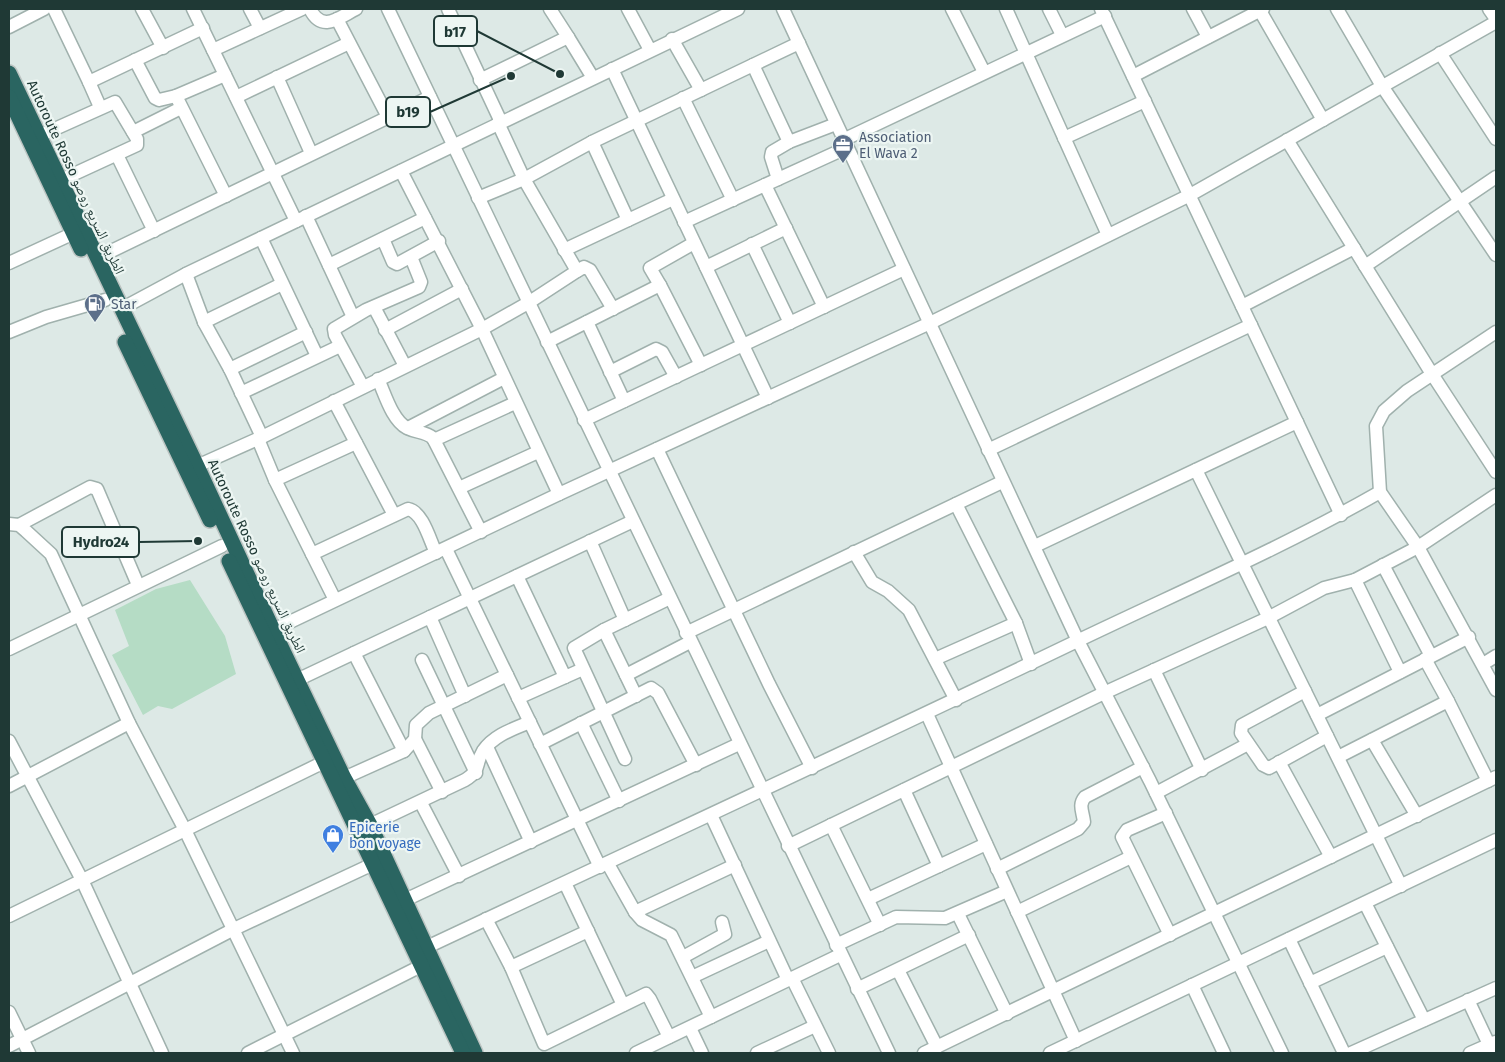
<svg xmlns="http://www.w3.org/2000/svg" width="1505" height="1062" viewBox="0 0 1505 1062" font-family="'Fira Sans','Noto Naskh Arabic',sans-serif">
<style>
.green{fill:#b5dcc5}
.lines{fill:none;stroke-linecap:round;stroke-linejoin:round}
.minor-casing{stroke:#a0b1ad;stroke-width:15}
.highway-casing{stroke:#bcc4c2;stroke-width:18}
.minor{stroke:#fff;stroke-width:12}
.highway{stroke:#2a6561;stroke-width:15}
.labels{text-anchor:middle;stroke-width:4.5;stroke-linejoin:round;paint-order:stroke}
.service-label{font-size:14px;fill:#4e5e75;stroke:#edf6f3;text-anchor:start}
.street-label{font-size:14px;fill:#1f3935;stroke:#edf6f3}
.shop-label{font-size:14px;fill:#366cbe;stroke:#edf6f3;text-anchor:start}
.leader{fill:none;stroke:#1f3935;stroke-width:2}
.callout-dot{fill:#1f3935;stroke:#edf6f3;stroke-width:2}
.callout{fill:#edf6f3;stroke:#1f3935;stroke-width:2}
.callout-label{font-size:15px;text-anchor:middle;font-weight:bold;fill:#1f3935}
</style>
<rect width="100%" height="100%" fill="#dde9e6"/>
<polygon class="green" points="190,580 225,636 236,674 172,709 158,706 143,715 112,655 129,646 115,610 156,589"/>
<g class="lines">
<g class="minor-casing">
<g id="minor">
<polyline points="54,9 89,82 203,28"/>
<polyline points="142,9 163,48"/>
<polyline points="193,9 296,221"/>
<polyline points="250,9 260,28"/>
<path d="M310,9C322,33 338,18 356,9"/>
<polyline points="388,9 889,1053"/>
<polyline points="448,9 501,122"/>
<polyline points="628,9 650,50"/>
<polyline points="783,9 1078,641 1150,781 1282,1053"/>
<polyline points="952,9 984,72"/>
<polyline points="1006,9 1108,235"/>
<polyline points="1049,9 1062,35"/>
<polyline points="1101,9 1341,515"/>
<polyline points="1193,9 1208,37"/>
<polyline points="1259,9 1323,120"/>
<polyline points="1337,9 1382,86 1496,255"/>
<polyline points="1489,9 1496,19"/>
<polyline points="337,19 388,117"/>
<polyline points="9,27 44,9"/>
<polyline points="568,37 593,78"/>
<polyline points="672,39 701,90"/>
<polyline points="213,50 302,9"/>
<polyline points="1440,53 1496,139"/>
<polyline points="135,60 155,98 159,100 176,96"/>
<polyline points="753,65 789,142"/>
<polyline points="612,69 768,398"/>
<polyline points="225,75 176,96 226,196"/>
<polyline points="1133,76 1263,9"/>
<polyline points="277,77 311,153"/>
<polyline points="480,80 568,37 550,9"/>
<polyline points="89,82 100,107"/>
<polyline points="236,97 349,43"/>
<polyline points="683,98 733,200"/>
<polyline points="133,132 181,108"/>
<polyline points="39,136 115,102 137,139 137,145 61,180"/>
<polyline points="1064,138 1145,101"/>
<polyline points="843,140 1105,16"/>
<polyline points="1287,140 1432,374 1496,472"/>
<polyline points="592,142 628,220"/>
<polyline points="117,155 154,231"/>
<polyline points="401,171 482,329 559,494"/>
<polyline points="778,179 771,157 772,152 789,142 836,124"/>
<polyline points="765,185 824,307"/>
<polyline points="478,198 524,179 592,142 799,43"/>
<polyline points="306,216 353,317"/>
<polyline points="684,222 846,148"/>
<polyline points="261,238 317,356"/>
<polyline points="383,239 393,262 397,264 439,241"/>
<polyline points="752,244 790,323"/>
<polyline points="564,250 673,199"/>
<polyline points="97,258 430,97"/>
<polyline points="9,263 74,233"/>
<polyline points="329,265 425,218"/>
<polyline points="1365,266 1496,177"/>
<polyline points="706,267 786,228"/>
<polyline points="577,271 584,267 590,270 613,309"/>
<polyline points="186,274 204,322 230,369 262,437"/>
<polyline points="660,285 650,268 694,243"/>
<polyline points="1242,306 1354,248"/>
<polyline points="374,307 405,366"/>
<polyline points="121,309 186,274 738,9"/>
<polyline points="204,322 282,284"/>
<polyline points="587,322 624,401"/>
<polyline points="385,330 462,289"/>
<polyline points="9,332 46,317 105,300"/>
<polyline points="1496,332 1407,391 1384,411 1376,426 1380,492 1418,547 1496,690"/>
<polyline points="547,342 660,285 701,365"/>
<polyline points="230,369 306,332"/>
<polyline points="610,372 656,349 662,352 676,377"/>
<path d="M378,379C385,394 392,420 407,428C417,433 425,431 433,438L481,532"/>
<polyline points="363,387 335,335 334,329 366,310 419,287 421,282 411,257"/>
<polyline points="241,393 340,346"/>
<polyline points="334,401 394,515"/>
<polyline points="584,420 904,269"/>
<polyline points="408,428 504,378"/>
<polyline points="258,439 275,480 335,600"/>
<polyline points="434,440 515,403"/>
<polyline points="657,449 769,684 812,768"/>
<polyline points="988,450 1251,325"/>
<polyline points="197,466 262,437 482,329 528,303 577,271 524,179 498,123"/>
<polyline points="1196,470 1401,886"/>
<polyline points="275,480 356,443"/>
<polyline points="459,488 538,452"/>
<polyline points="956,504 1016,623 1031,664"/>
<polyline points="9,524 19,525 26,531 51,554 129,723 185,830 293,1053"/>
<polyline points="19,525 90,487 97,489 138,585"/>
<polyline points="590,541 625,620"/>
<polyline points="1035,546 1297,422"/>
<polyline points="446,549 600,867"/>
<polyline points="854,552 872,582 888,591 909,610 956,700"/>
<path d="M312,554L408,509C423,512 430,541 436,553"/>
<polyline points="1383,565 1431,656"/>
<polyline points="517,576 565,677"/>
<polyline points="1355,580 1400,672"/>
<polyline points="430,617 465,696"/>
<polyline points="273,630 559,494 930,323 1190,195 1496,22"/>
<polyline points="604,630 636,696"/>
<polyline points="686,633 1002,482"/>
<polyline points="9,649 222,546"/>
<polyline points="354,653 404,751"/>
<polyline points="935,659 1016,623"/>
<polyline points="1425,659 1448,701"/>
<polyline points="422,660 476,773"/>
<polyline points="1483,664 1496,656"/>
<polyline points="1154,670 1202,770"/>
<polyline points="626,675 690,642"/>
<polyline points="297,680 633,521"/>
<polyline points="1305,691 1242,725 1241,733 1263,765 1269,768 1327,736"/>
<polyline points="518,698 583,669"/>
<polyline points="927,714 1076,1041"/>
<polyline points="1317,715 1469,637"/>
<polyline points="581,723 619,801"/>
<polyline points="415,739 442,792"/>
<polyline points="1372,740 1417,816"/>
<polyline points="9,741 82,880 162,1053"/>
<polyline points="540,744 651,688 658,693 696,765"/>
<polyline points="487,747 531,842"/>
<polyline points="1338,757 1448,701 1488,781"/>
<polyline points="625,759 574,648 604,630 670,598"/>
<polyline points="1279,762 1331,857"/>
<polyline points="344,778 404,751 415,739 416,725 429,713 507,675"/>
<polyline points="9,786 129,723"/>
<polyline points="904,790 939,866"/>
<polyline points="1156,793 1248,744"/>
<polyline points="421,803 459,876"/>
<polyline points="1166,813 1127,830 1122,837 1170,935"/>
<polyline points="711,815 788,980"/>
<path d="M370,825L465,780C482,769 474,766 483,751C494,735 513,729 530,722"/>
<polyline points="831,825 880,925"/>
<polyline points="788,846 1104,693 1268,618 1324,588 1355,580 1418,547 1496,495"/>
<polyline points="608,864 635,912 642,920 671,935 711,1017"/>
<path d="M997,869L1078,829L1084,822C1083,812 1078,805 1085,797L1143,767"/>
<polyline points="565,883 623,1005"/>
<polyline points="868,899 986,844"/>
<polyline points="405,900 739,744"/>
<polyline points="1365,903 1424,1020"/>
<polyline points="635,912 735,865"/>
<polyline points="1017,912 1131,857"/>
<polyline points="958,914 1007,1014"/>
<polyline points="9,916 324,762"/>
<polyline points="486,919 511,967 544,1044 646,994 650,999 669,1037"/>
<polyline points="1289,939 1344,1053"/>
<polyline points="836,945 896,917 945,918 1007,891"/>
<path d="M425,948C642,846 859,746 1075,642C1177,593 1282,548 1380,492"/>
<polyline points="683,957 725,934 722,922"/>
<polyline points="511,967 588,931"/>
<polyline points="898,970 937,1047"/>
<polyline points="692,977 769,941"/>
<polyline points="792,978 829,1053"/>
<polyline points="1310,983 1387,947"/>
<polyline points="1192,985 1224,1053"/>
<polyline points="857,989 969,935"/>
<polyline points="1468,1000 1493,1053"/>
<polyline points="9,1012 29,1053"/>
<polyline points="690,1028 702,1053"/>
<polyline points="9,1046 234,929 373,864"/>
<polyline points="248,1053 421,966"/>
<polyline points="636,1053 840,955"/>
<polyline points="757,1053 815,1026"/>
<polyline points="924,1053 1496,777"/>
<polyline points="1050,1053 1496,840"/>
<polyline points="1351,1053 1496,988"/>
<polyline points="1470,1053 1495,1042"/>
</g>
</g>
<g class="highway-casing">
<g id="highway">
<polyline points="9,73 197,466 273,630 344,778 370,825 475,1053"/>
<polyline points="9,97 81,249"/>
<polyline points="125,342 210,520"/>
<polyline points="229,561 463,1053"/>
</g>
</g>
<use href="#minor" class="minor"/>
<use href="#highway" class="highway"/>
</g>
<defs>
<g id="office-pin" transform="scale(1.125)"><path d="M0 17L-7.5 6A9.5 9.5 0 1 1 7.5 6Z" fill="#5c6f8a" stroke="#edf6f3"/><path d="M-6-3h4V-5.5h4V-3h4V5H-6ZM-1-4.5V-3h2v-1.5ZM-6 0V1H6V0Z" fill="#fff"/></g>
<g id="fuel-pin" transform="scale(1.125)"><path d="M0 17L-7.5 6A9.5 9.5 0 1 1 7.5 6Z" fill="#5c6f8a" stroke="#edf6f3"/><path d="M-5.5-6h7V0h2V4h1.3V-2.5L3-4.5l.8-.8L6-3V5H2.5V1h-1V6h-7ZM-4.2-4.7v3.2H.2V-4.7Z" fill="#fff"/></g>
<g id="shop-pin" transform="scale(1.125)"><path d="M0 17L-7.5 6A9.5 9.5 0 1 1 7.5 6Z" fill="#3f7fe0" stroke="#edf6f3"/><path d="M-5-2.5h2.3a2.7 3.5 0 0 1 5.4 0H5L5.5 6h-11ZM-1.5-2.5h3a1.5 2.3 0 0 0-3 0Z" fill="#fff"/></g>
</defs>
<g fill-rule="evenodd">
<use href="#office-pin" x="843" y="145"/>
<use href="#fuel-pin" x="95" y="304"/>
<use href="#shop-pin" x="333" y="835"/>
</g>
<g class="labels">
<g class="service-label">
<text x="859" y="142">Association<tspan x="859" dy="16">El Wava 2</tspan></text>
<text x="111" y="309">Star</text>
</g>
<g class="street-label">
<text transform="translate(76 177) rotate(65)" y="5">Autoroute Rosso الطريق السريع روصو</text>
<text transform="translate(257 556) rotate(65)" y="5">Autoroute Rosso الطريق السريع روصو</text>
</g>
<g class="shop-label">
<text x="349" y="832">Epicerie<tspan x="349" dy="16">bon voyage</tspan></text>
</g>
</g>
<path class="leader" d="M560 74L477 31M511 76L430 112M198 541L139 542"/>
<g class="callout-dot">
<circle cx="560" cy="74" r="5"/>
<circle cx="511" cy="76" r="5"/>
<circle cx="198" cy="541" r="5"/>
</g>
<g class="callout">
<rect x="434" y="16" width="43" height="30" rx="5"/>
<rect x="386" y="97" width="44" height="30" rx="5"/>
<rect x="62" y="527" width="77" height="30" rx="5"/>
</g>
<g class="callout-label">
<text x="455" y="37">b17</text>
<text x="408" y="117">b19</text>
<text x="101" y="547">Hydro24</text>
</g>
<rect width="1505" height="1062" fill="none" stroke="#1f3935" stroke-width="20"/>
</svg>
